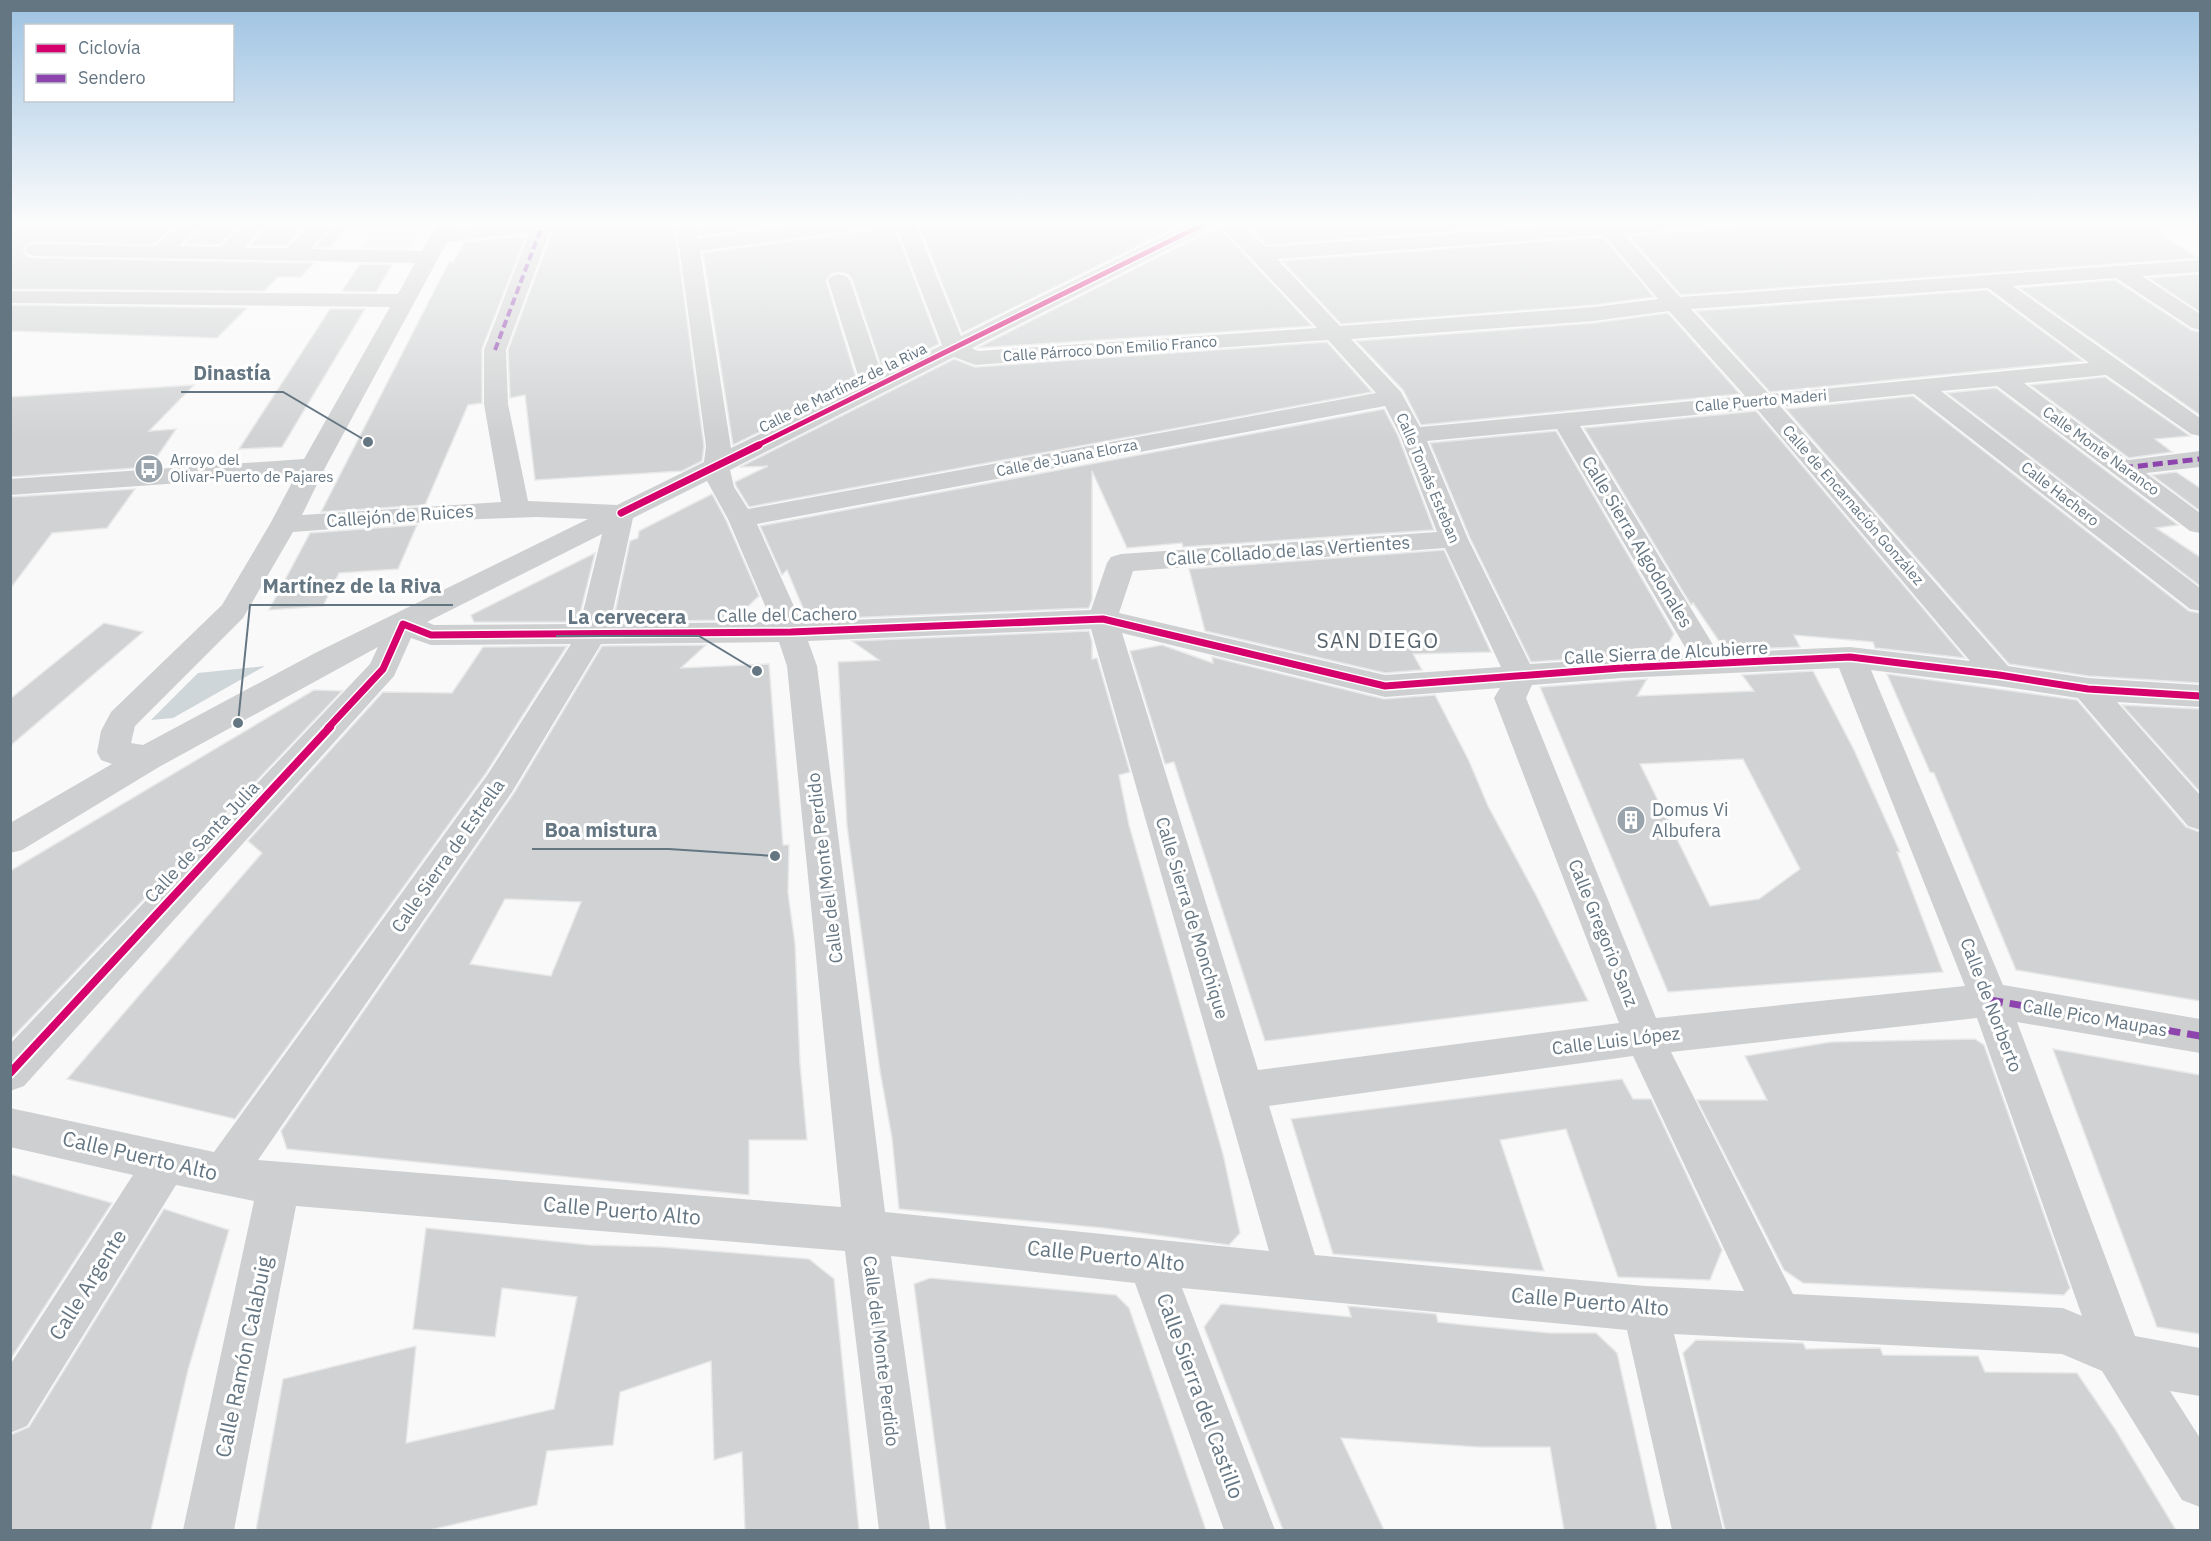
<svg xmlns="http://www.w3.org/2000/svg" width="2211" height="1541" viewBox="0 0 2211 1541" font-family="'IBM Plex Sans',sans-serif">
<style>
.green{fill:#e8ebe6}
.water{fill:#ced6d9}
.building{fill:#d0d2d3;stroke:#e8e8e8;stroke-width:1.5;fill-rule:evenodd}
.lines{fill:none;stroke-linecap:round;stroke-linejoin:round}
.minor{fill:#cecfd0;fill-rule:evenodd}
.quiet-far2{stroke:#8e44ad;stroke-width:4;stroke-dasharray:8 4;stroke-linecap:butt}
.quiet-far1{stroke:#8e44ad;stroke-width:5;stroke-dasharray:10 5;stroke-linecap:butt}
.quiet{stroke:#8e44ad;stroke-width:7;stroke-dasharray:13 7;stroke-linecap:butt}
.cycleway-far2-casing{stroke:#fff;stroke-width:8}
.cycleway-far1-casing{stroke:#fff;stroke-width:10}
.cycleway-casing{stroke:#fff;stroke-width:12}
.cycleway-far2{stroke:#d6006c;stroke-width:5}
.cycleway-far1{stroke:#d6006c;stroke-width:7}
.cycleway{stroke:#d6006c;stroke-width:8}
.labels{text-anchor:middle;stroke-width:6;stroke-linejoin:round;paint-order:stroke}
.far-street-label{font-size:15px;fill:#657683;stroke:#fff}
.far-poi-label{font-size:15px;fill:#657683;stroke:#fff;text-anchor:start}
.street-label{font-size:18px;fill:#657683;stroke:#fff}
.poi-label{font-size:18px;fill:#657683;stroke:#fff;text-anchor:start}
.quarter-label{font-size:21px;letter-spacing:1.5px;fill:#57646e;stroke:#fff}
.near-street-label{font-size:21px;fill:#657683;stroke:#fff}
.leader{fill:none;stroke:#657683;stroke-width:2}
.callout-dot{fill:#657683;stroke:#fff;stroke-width:2}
.callout-label{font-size:20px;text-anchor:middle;font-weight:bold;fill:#657683;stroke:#fff;stroke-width:6;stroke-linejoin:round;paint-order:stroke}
</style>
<rect width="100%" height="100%" fill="#f9f9f9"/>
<polygon class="green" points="381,223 425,223 410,251 356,251"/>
<polygon class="water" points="265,666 173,718 151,720 198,673"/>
<g class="building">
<polygon points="10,223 178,223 154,244 35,242 27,244 23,251 27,256 35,258 314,263 301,277 278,277 264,291 10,289"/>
<polygon points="207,223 242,223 219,245 185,244"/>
<polygon points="270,223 308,223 286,246 249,246"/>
<polygon points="336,223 354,223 330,247 315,247"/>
<polygon points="553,223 674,223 704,446 702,461 682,471 535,480 525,395 510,398 508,350 554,227"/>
<polygon points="698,223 796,223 700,236"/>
<polygon points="877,223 893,223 939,344 883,372 852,279 848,274 840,272 831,274 826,281 858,384 733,445 703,253 865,231 873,229"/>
<polygon points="918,223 1184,223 962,333"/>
<polygon points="1244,223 1565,223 1267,245"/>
<polygon points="1794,223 2161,223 2162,235 2198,258 1681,295 1629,236"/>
<polygon points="1217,225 1312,326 977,348 1214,229"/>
<polygon points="526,236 482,349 482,403 468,405 425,505 321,512 449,262 453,262 465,242"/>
<polygon points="1603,237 1654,297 1594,305 1341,324 1282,261"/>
<polygon points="360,264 392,265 376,292 342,291"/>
<polygon points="2200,274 2200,312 2149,278"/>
<polygon points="2115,280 2191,330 2200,332 2200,415 2019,288"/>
<polygon points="1987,290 2083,361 1770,392 1696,311"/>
<polygon points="10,305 247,308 217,338 10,331"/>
<polygon points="330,309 365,309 282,447 239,449"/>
<polygon points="1668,313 1740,394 1421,425 1403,390 1356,341 1594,323"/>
<polygon points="1327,342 1372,392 749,507 736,486 735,482 768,466 740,467 954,359 975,367"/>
<polygon points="2105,377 2190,436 2155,439 2172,452 2129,458 2030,385"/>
<polygon points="194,385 149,431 176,429 150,467 10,477 10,397"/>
<polygon points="1996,388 2178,525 2156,528 2200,557 2200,586 1947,393"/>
<polygon points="1913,396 2189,611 2200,613 2200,683 2088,676 2009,664 1786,409"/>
<polygon points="1384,409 1398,436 1434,530 1183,547 1182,543 1127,548 1092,471 1092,599 1089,608 819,619 803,608 787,570 782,575 760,526"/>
<polygon points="1756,411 1965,658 1875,648 1873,642 1794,635 1800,647 1725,650 1693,603 1691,605 1584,428"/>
<polygon points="1556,431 1674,634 1663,653 1531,662 1470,538 1430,443"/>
<polygon points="2176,472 2200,488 2200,511 2152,475"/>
<polygon points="135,489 107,528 52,533 10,589 10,497"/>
<polygon points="712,494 726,520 759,596 733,620 613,622 630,541 638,538 639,531"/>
<polygon points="417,525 398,569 339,573 323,606 269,610 310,533"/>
<polygon points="1444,550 1491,652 1413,654 1422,670 1385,673 1205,631 1189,569"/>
<polygon points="595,553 578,622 474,622 471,615"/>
<polygon points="104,623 143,632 10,746 10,699"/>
<polygon points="1089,631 1092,642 1092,659 1097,658 1130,772 1119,775 1129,825 1223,1154 1240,1233 1229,1245 1104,1228 899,1209 892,1138 880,1071 847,826 838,662 879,660 852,641"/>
<path d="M706,645L681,668L769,664L783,845H789L788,893L795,944L800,1064L807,1140H749V1195L287,1149L281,1131L514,793L602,646ZM505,899L581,902L551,976L470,964Z"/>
<polygon points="1162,645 1213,663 1212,657 1384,699 1435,695 1469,761 1488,806 1537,897 1588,1001 1265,1041 1174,762 1165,764 1130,651"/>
<polygon points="567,646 486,773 235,1119 67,1079 262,853 248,841 383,692 452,693 483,647"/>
<path d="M1813,671L1854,750L1900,852H1897L1943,972L1668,992L1540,687L1647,679L1637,696L1754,691L1742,675ZM1743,759L1800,869L1759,899L1710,906L1640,764Z"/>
<polygon points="1887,674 2077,700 2186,827 2200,832 2200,1001 2016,970 1934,773 1930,772"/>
<polygon points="314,690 342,691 10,1040 10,871"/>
<polygon points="2122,705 2200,709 2200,792"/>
<polygon points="1975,1039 1984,1045 2070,1288 2064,1295 1803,1283 1784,1270 1697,1100 1767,1100 1745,1056 1831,1042"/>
<polygon points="2053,1049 2200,1075 2200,1334 2157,1327"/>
<polygon points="1622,1079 1633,1099 1651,1099 1722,1250 1710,1280 1618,1277 1566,1129 1500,1140 1544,1271 1333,1254 1291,1119"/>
<polygon points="10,1174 112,1203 10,1360"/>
<polygon points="164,1209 229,1230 188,1370 151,1530 10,1530 10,1435 29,1427"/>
<polygon points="426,1228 589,1245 661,1247 809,1259 834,1279 859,1530 745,1530 742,1452 714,1460 711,1361 620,1392 613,1445 547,1451 537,1505 430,1530 256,1530 283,1379 416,1346 406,1443 554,1409 577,1297 502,1288 495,1337 413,1329"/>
<polygon points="930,1278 1116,1295 1129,1308 1206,1530 946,1530 914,1284"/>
<polygon points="1221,1304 1351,1317 1348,1306 1436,1314 1438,1322 1465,1325 1550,1333 1596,1333 1617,1353 1657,1530 1564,1530 1550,1447 1479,1447 1341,1438 1384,1530 1283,1530 1204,1327"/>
<polygon points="1696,1340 1803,1343 1806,1349 1880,1348 1883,1355 1978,1356 1985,1372 2077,1373 2115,1429 2176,1530 1725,1530 1683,1353"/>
</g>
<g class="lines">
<path class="minor" d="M182,223H205L179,246L220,247L246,223H268L244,248H287L312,223H334L310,249L422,251L438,223H458L454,229L510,223H550L552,226L506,350L508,404L528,501L617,505L704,462L706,446L676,223H696L698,239L816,223H875L872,227L865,229L700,251L731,448L861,385L828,280L832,276L839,274L846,276L850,280L882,375L942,345L895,223H915L961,336L1190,223H1216L1213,227L972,348L978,351L1317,328L1218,223H1240L1266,247L1603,223H1703L1700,227L1693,229L1624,234L1680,297L2200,260V272L2142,276L2200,314V330L2192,328L2116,278L2013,286L2200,418V436L2191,434L2106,375L2024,383L2128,460L2200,451V467L2146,473L2200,513V533L2190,531L1997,386L1941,391L2200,588V611L2190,609L1914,394L1781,407L2008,666L2088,678L2200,685V707L2117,702L2200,795V830L2188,826L2078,698L1999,686L1871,670L2003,985L2200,1019V1053L2017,1022L2135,1336L2200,1348V1396L2170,1391L2200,1438V1507L2182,1500L2102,1371L2062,1354L1674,1334L1723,1530H1672L1627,1330L1182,1288L1275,1530H1224L1135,1283L891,1256L930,1530H879L845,1251L296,1206L234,1530H183L254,1201L176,1185L27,1426L10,1433V1365L133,1175L10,1147V1108L214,1152L488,774L571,644L431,645L411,638L394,676L24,1086L10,1091V1044L370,664L378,647L159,767L22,850L10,853V823L112,764L101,760L97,752L101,731L111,712L222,605L270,524L296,475L10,495V479L304,459L390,307L10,303V291L398,294L415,263L35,256L28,254L25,250L28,246L35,244L155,246ZM529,233L484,350V404L501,502L302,515L326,466L447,242ZM1604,235L1658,299L1594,307L1340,326L1277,259ZM1988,288L2089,363L1769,394L1691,309ZM1669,311L1745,396L1420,427L1401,392L1351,339L1594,321ZM1328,340L1376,393L748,509L734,487L730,470L954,357L975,365ZM1385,406L1400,435L1437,532L1121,554L1111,557L1107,563L1091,610L801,622L757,524ZM1757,409L1970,661L1850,647L1718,653L1580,426ZM1557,429L1689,654L1530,664L1468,539L1427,441ZM707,481L728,519L772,622L610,624L633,518ZM537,517L588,519L317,652L143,745L131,743L135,726L243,618L293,532L452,520ZM602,534L580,624L434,625L427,622ZM1445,548L1501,667L1385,675L1119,613L1133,571ZM1091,629L1269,1251L885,1212L817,666L808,641ZM1122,633L1385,697L1500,688L1494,698L1619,1023L1258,1070ZM779,642L787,666L841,1207L258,1160L512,792L601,644ZM1839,668L1965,986L1656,1018L1526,698L1532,685L1621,678ZM1977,1018L2082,1316L2063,1308L1793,1294L1671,1052ZM1633,1056L1744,1291L1645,1286L1315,1255L1269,1106Z"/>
<polyline class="quiet-far2" points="495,350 542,226"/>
<polyline class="quiet-far1" points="2123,468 2200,459"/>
<polyline class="quiet" points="1990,1000 2200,1036"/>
<g class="cycleway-far2-casing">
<polyline id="cycleway-far2" points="756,446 1206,223"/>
</g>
<g class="cycleway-far1-casing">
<g id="cycleway-far1">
<polyline points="621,513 759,445"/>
<polyline points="328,728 383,669 403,624 431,635 791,632 1103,619 1385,686 1621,668 1850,657 1999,675 2088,689 2200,696"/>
</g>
</g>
<g class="cycleway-casing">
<polyline id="cycleway" points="10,1073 330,727"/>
</g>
<use href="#cycleway-far2" class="cycleway-far2"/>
<use href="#cycleway-far1" class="cycleway-far1"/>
<use href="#cycleway" class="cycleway"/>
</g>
<linearGradient id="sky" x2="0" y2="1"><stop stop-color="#9dc2e2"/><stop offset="0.51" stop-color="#fcfcfc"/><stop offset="1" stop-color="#fcfcfc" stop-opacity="0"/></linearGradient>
<rect width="2211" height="439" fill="url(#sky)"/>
<defs>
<g id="bus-disc" transform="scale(1.5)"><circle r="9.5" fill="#99a4ac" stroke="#fff"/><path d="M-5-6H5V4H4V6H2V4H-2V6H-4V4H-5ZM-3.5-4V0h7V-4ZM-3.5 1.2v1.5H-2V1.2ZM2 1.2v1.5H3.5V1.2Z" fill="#fff"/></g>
<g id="building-disc" transform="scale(1.5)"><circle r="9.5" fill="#99a4ac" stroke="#fff"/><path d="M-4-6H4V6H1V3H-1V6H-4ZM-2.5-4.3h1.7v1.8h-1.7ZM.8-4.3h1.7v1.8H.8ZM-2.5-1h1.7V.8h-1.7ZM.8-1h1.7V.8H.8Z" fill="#fff"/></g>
</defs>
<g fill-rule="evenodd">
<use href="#bus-disc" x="149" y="469"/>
<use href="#building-disc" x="1631" y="820"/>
</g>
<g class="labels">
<g class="far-street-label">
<text transform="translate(1110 349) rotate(-4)" y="5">Calle Párroco Don Emilio Franco</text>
<text transform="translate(843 388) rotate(-26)" y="5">Calle de Martínez de la Riva</text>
<text transform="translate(1761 401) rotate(-5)" y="5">Calle Puerto Maderi</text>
<text transform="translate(2101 451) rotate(36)" y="5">Calle Monte Naranco</text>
<text transform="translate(1067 458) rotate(-11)" y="5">Calle de Juana Elorza</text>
<text transform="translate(1428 478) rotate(67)" y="5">Calle Tomás Esteban</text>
<text transform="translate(2060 494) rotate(38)" y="5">Calle Hachero</text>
<text transform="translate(1853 505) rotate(49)" y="5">Calle de Encarnación González</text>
</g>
<g class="far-poi-label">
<text x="170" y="465">Arroyo del<tspan x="170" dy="17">Olivar-Puerto de Pajares</tspan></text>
</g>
<g class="street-label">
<text transform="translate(400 516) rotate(-4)" y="6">Callejón de Ruices</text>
<text transform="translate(1637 542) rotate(59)" y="6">Calle Sierra Algodonales</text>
<text transform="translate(1288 551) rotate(-4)" y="6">Calle Collado de las Vertientes</text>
<text transform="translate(787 615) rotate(-1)" y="6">Calle del Cachero</text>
<text transform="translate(1666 653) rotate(-3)" y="6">Calle Sierra de Alcubierre</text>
<text transform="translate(202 842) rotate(-47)" y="6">Calle de Santa Julia</text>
<text transform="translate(448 856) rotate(-55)" y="6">Calle Sierra de Estrella</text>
<text transform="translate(825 868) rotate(-97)" y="6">Calle del Monte Perdido</text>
<text transform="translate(1192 918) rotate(73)" y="6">Calle Sierra de Monchique</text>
<text transform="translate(1603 933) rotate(68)" y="6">Calle Gregorio Sanz</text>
<text transform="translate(1991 1005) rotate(69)" y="6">Calle de Norberto</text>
<text transform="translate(2095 1018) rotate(10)" y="6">Calle Pico Maupas</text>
<text transform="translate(1616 1041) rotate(-7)" y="6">Calle Luis López</text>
<text transform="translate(881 1351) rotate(83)" y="6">Calle del Monte Perdido</text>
</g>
<g class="poi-label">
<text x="1652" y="816">Domus Vi<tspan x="1652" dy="21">Albufera</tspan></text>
</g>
<g class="quarter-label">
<text x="1378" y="648">SAN DIEGO</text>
</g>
<g class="near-street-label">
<text transform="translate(140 1156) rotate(13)" y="7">Calle Puerto Alto</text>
<text transform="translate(622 1211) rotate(5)" y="7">Calle Puerto Alto</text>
<text transform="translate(1106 1256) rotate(6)" y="7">Calle Puerto Alto</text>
<text transform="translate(88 1285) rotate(-58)" y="7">Calle Argente</text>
<text transform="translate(1590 1302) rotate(5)" y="7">Calle Puerto Alto</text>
<text transform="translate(244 1357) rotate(-78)" y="7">Calle Ramón Calabuig</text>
<text transform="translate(1200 1396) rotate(70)" y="7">Calle Sierra del Castillo</text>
</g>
</g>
<path class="leader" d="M368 442L283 392H181M238 723L250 605H453M757 671L699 636H556M775 856L669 849H532"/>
<g class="callout-dot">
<circle cx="368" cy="442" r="6"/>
<circle cx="238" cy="723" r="6"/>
<circle cx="757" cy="671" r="6"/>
<circle cx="775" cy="856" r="6"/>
</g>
<g class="callout-label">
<text x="232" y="380">Dinastía</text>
<text x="352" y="593">Martínez de la Riva</text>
<text x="627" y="624">La cervecera</text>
<text x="601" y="837">Boa mistura</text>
</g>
<rect width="2211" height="1541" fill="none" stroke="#657683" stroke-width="24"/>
<rect x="24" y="24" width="210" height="78" fill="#ffffff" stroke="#c1c8cd" stroke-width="1.5"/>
<rect x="36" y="44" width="30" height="9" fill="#d6006c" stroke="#c1c8cd" stroke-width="1.5"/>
<text x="78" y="54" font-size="18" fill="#657683">Ciclovía</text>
<rect x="36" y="74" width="30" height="9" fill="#8e44ad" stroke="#c1c8cd" stroke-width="1.5"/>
<text x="78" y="84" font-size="18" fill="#657683">Sendero</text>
</svg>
